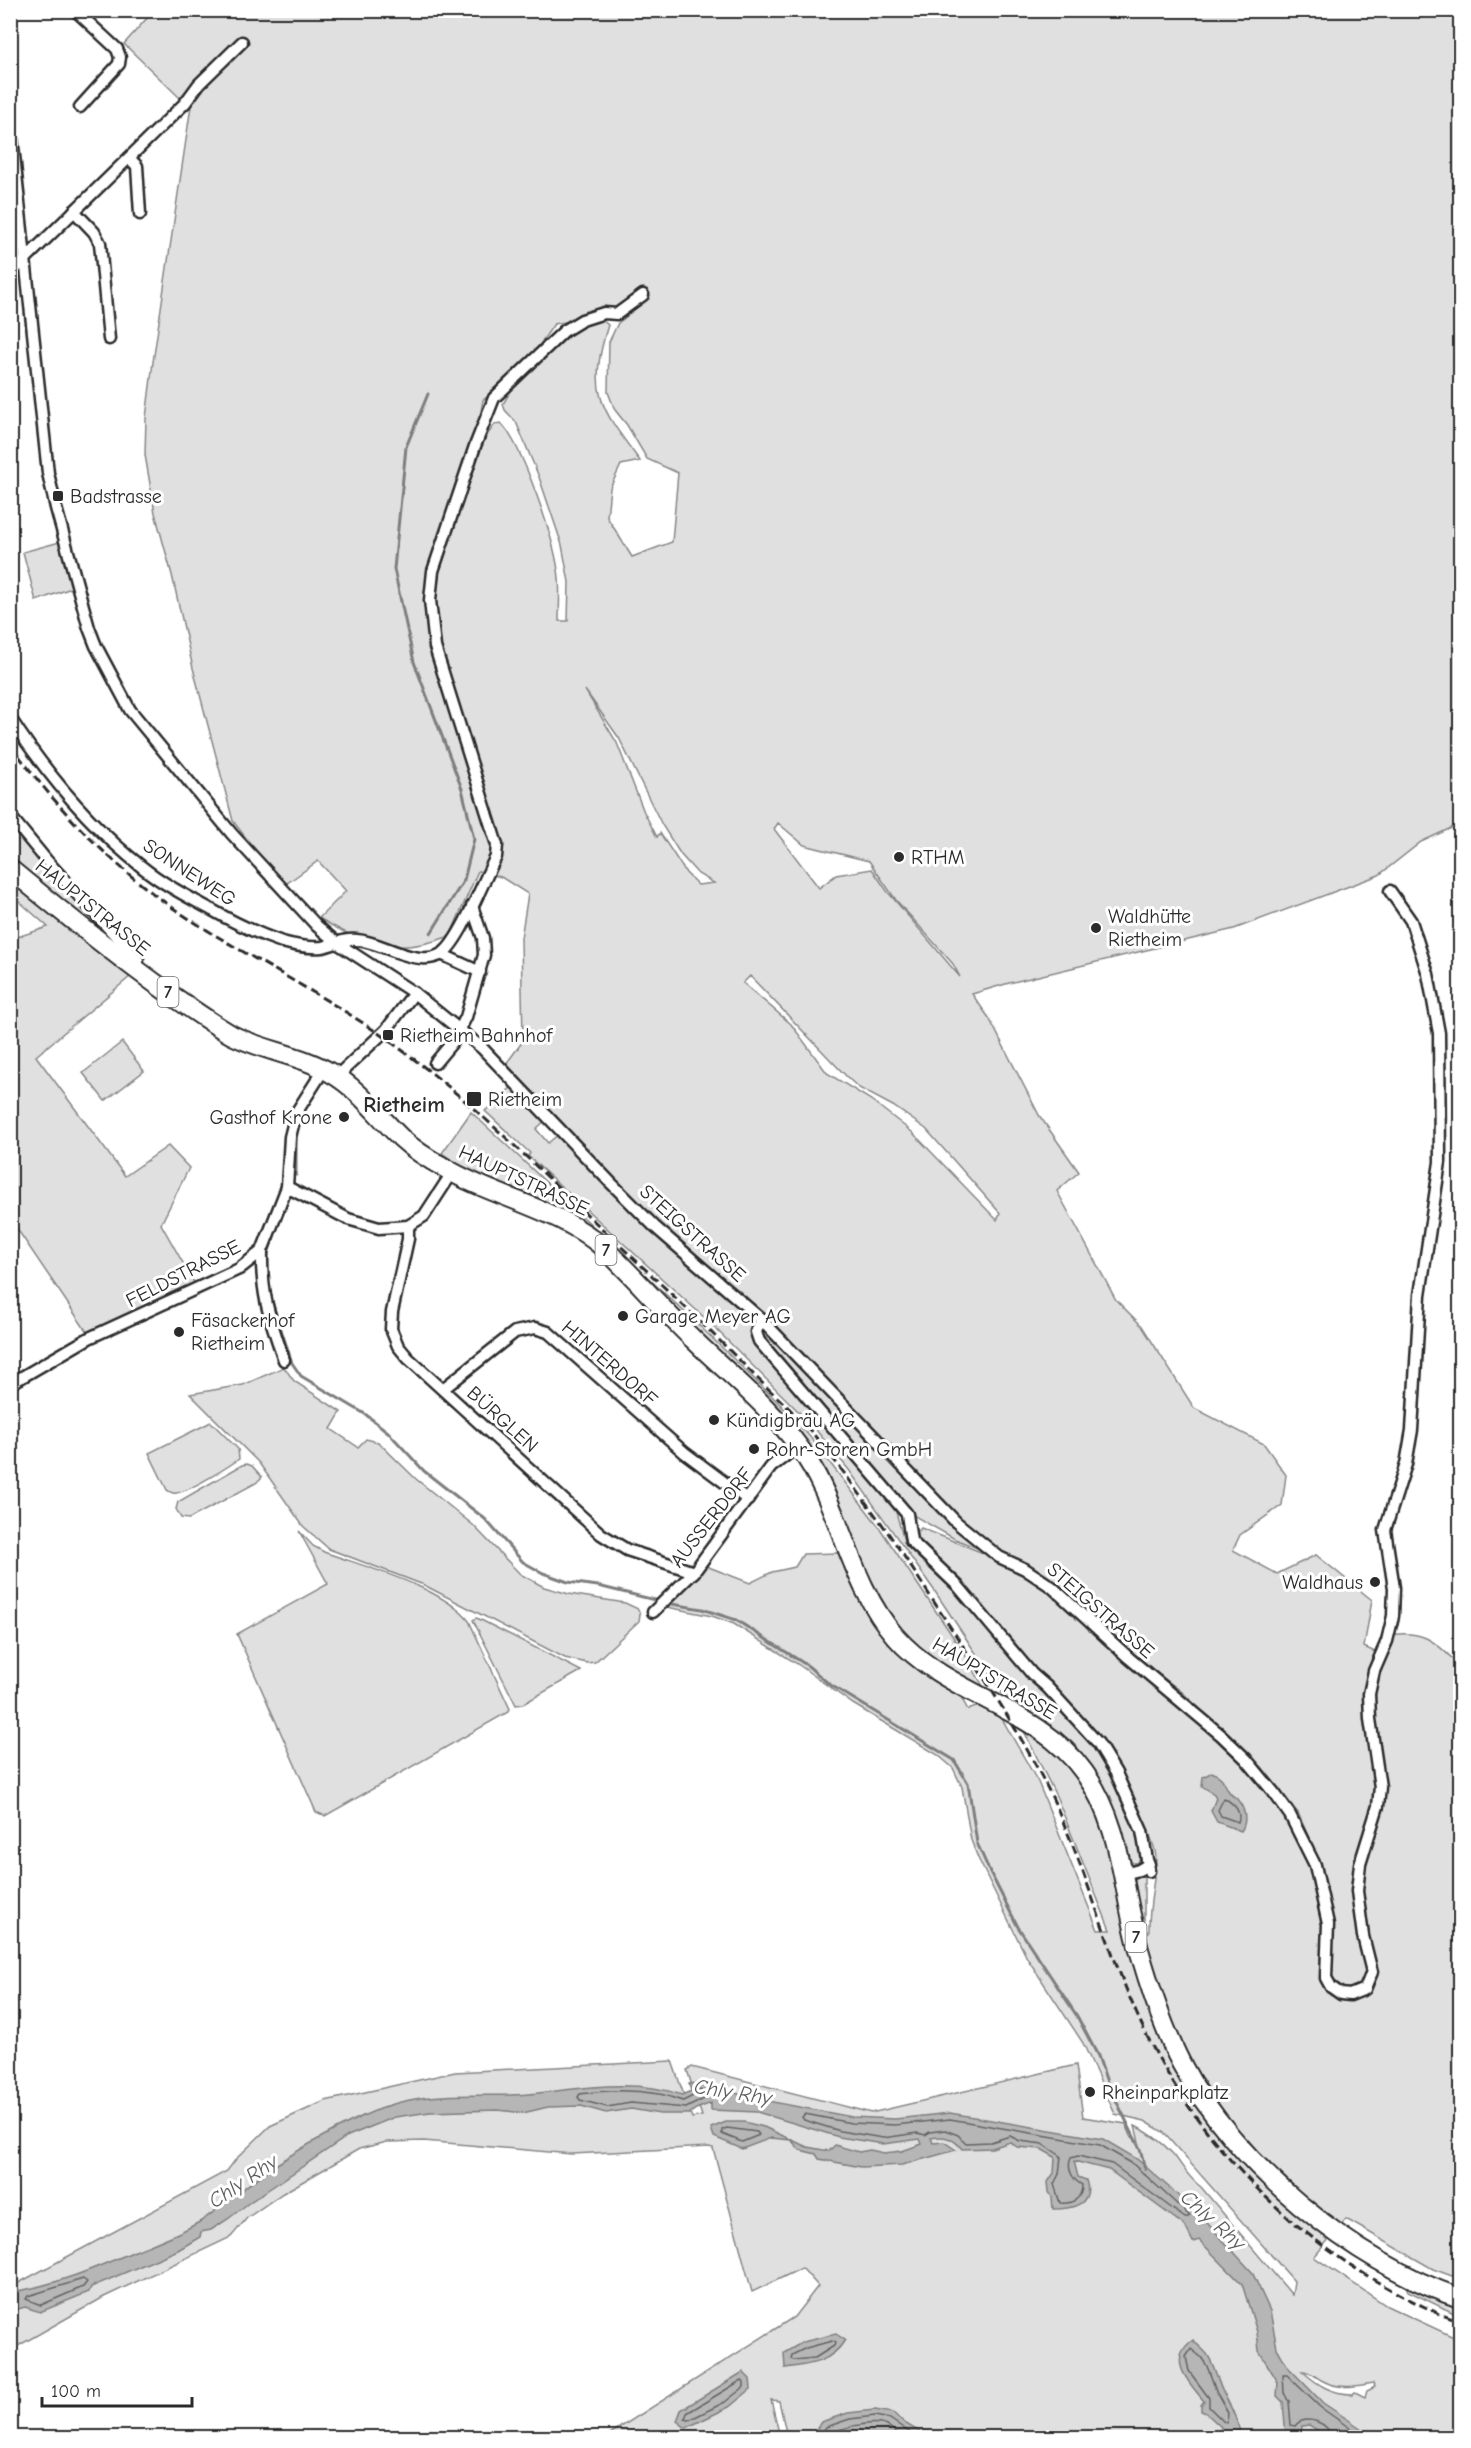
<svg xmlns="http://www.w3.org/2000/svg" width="1471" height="2448" viewBox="0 0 1471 2448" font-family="'Comic Neue',sans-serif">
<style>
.green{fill:#e0e0e0;stroke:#868686;stroke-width:1.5;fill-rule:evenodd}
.water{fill:#b6b6b6;stroke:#7e7e7e;stroke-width:1.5}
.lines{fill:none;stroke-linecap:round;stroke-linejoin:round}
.shore{stroke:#636363;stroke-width:1.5}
.stream{stroke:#7e7e7e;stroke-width:3}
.street-casing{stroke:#2b2b2b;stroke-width:15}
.primary-casing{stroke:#2b2b2b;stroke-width:22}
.street{stroke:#fff;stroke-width:10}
.primary{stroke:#fff;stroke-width:18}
.rail{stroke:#2b2b2b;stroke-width:3;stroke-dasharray:9 4.5;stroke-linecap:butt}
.poi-dot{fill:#2b2b2b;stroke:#fff;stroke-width:2}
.labels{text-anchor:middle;stroke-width:6;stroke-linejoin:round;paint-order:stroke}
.shield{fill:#fff;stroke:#6b6b6b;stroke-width:1.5}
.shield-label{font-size:18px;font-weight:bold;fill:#2b2b2b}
.poi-label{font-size:20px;fill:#2b2b2b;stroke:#fff;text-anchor:start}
.street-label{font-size:20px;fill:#2b2b2b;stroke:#fff}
.water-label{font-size:21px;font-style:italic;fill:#5c5c5c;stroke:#fff}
.quarter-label{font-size:22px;font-weight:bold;fill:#2b2b2b;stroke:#fff}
</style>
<rect width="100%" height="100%" fill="#fff"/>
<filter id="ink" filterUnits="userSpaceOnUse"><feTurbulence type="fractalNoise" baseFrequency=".0167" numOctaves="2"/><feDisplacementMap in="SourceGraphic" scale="12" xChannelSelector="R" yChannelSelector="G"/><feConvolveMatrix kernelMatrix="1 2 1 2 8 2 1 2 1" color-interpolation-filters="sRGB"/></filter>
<g filter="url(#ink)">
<g class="green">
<path d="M142,11H1460V824L1421,842L1379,875L1234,929L1009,983L972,994L989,1018L1039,1115L1079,1172L1057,1191L1116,1300L1142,1326L1194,1408L1264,1444L1286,1475L1282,1505L1240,1535L1233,1550L1277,1574L1316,1555L1372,1600L1364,1647L1377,1653L1381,1637C1419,1627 1435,1639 1460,1667V2279L1433,2269L1346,2219L1314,2257L1387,2306L1460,2340V2437H787L779,2401L771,2400L780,2437H605L794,2317L818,2286L802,2268L752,2292L713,2148L709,2147L572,2154L424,2141L387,2142L359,2149L283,2193L247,2218L231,2237L104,2297L11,2350V2287L227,2171L236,2159L270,2126L325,2101L455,2072L672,2061L692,2118L702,2116L687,2070L692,2067L871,2113L1076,2065L1083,2117L1126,2124L1131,2136L1139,2142L1135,2126C1150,2133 1162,2142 1173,2154C1183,2166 1188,2178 1201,2187L1292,2295L1294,2281L1163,2132L1145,2121L1115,2114L1083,2043L1027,1958L978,1858L971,1840L962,1787L953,1768L938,1755L853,1704L799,1665L734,1624L712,1616L667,1607L706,1566L750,1583L772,1572L795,1567L803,1554L839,1553L868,1608L959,1693L968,1710L984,1704L1001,1717L1038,1782L1098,1930H1110L1057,1798L1022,1727L1028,1729L1076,1771L1133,1887L1136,1876L1142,1874L1144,1876V1932L1149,1933C1148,1907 1155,1883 1156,1858C1156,1842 1129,1787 1120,1771L962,1584L923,1547L916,1535L921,1528L993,1557L1054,1591L1256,1774L1287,1814L1314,1868L1320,1863L1298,1813L1262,1767L1181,1691L1137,1658L1054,1581L1025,1563L1001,1552L977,1548L955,1539L911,1514L770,1344L762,1326L974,1539L775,1325L683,1243L658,1223L602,1167L506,1064L523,1041L521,938L528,894L501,877L478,871L450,936C397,956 365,946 319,918L346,891L318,861L283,886L233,821L193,668L172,575L155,513L145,455L146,418L153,362L191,106L180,98L124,44L148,17ZM616,313L627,316L618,323L609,342L608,392L615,410L627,425L647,459L678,473L672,542L632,557L607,517L610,488L621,465L640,461C600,407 587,393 608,325L601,319L578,325L571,334L543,354L514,385L503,404L505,410L516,422L539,477L562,545L569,582L568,621H559C559,604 561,587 558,570C553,537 523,446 501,423L495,424L483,441L476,440L483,400L518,376L554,324ZM585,690L619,738L662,825L681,855L698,874L714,883L698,885L686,873L660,833L657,837L644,812L617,743ZM778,823L804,845L869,861L896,900L953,964L960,977L887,891L872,869L836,875L819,888L774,829ZM750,976L849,1079L859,1088L893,1106L926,1129L1000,1213L997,1220L912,1132L871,1100L827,1073L791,1024L743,983ZM1302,2371C1311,2371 1315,2377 1323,2381C1340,2390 1355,2386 1373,2383L1375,2387L1367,2391L1365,2397L1355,2392L1353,2394C1331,2394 1318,2385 1302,2371Z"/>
<polygon points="60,542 74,587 36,601 23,552"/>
<polygon points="10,823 129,952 93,928 11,860"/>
<polygon points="11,880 131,976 36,1056 125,1176 168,1146 189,1168 161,1224 196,1286 87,1332 11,1220 11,939 48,927 11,894"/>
<polygon points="122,1042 144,1071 105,1101 83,1073"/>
<path d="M514,1085L547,1119L536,1129L548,1143L559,1134L745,1308L754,1330L890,1501L896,1512L904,1541L925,1558L953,1586L1094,1745C1110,1770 1151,1835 1138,1863H1133L1128,1859L1111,1805L1010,1705L934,1590L849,1470L811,1424L707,1320L528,1156L530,1153L485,1111Z"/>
<polygon points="471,1112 706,1332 779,1403 810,1437 877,1524 964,1653 987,1693 916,1648 876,1599 856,1551 837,1495 824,1467 806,1442 595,1233 471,1173 442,1153"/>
<polygon points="284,1367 294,1381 341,1412 331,1429 358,1447 366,1439 378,1442 416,1479 473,1525 520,1574 544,1587 569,1594 625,1603 638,1609 640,1614 639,1621 595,1662 587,1663 565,1658 424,1585 329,1549 303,1526 259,1463 190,1394 243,1385"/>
<path d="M211,1422L238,1449L239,1459C228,1467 188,1492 176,1493C172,1494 171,1492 167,1490L149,1453Z"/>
<polygon points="247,1464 252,1466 262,1477 256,1483 189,1519 181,1518 176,1509 178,1502 242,1465"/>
<path d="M299,1531L313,1546L324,1552C365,1567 443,1587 469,1621L510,1709L508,1712L325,1816L316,1812L237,1634L328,1584Z"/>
<polygon points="476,1618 479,1619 581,1671 523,1704 516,1705 473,1620"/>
<polygon points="1406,2286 1460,2308 1460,2316 1408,2291"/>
</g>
<g class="water">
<path d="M1212,1772C1225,1778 1223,1783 1230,1793C1232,1796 1235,1797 1237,1799C1245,1808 1248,1821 1241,1831L1217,1822L1211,1811L1216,1798L1214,1794L1202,1786L1203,1777Z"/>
<path d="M699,2083L757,2099L852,2117L895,2119L950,2113L1103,2139L1137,2159L1199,2214L1252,2272L1270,2311L1277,2348L1288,2367L1323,2403L1374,2437H1329L1309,2425L1302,2426L1301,2437H1286L1283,2402L1277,2396L1278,2382L1259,2351L1257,2332L1242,2284L1199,2240L1193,2242L1185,2226L1109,2170L1074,2161L1078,2177L1086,2180C1094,2205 1072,2209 1053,2209L1052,2197L1049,2192L1048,2182L1054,2173L1055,2157L1041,2149L1017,2147L1010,2142L992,2148L962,2149C953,2138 945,2135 931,2138L933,2143L944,2142L956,2150L902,2165L861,2167L819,2159L816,2154L800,2150L791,2140L771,2138L742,2149L714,2137L711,2128L726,2122H744L764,2127L807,2147L829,2151L835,2145L859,2152L870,2150L884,2153L902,2151L922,2144L920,2139L883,2144L839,2137L757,2112L711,2110V2103L696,2109L689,2114H660L631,2109L606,2113L581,2106L548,2107L523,2113L498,2110L430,2112L395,2117L348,2136L250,2202L228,2219L211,2230L201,2232L200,2237L178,2250L91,2287L89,2292L40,2312L25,2307L11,2311V2292C54,2286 95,2268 135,2251C157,2242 180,2234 201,2221C227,2203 251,2181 277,2164C311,2142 351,2119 390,2105C434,2090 484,2098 529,2094C580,2089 632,2078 682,2095L691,2091L689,2084Z"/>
<path d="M836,2334L845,2340C831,2363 809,2365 785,2368L784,2353L803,2342Z"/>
<path d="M1193,2340C1197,2345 1203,2349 1207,2354C1214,2364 1217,2378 1222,2389C1230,2406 1238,2419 1241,2437H1226L1220,2432L1221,2427L1206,2413L1201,2411V2405L1204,2401C1188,2382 1166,2359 1193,2340Z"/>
<polygon points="743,2372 750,2379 751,2389 729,2407 686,2428 677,2421 681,2410"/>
<polygon points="875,2410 893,2413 906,2424 925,2435 950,2435 954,2437 811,2437 821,2422 848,2413"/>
</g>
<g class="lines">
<g class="shore">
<path d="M1224,1798C1233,1803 1242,1811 1238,1822L1221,1816L1218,1810Z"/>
<path d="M698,2090L709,2092L710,2096L686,2108L631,2103L607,2107L580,2100L578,2097L580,2094C605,2090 634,2090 659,2094C667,2095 675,2099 683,2101L693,2096Z"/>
<path d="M805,2114L851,2123L895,2125L950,2119L1100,2145L1133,2164L1190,2216L1185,2218L1112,2164L1078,2156L1071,2158C1066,2169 1073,2180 1082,2185C1082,2199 1073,2204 1060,2203L1054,2184L1059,2174L1061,2156L1043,2144L1020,2141L1010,2136L991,2142L966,2143L958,2135L945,2130L930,2132L925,2135L918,2133L883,2138L840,2131L804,2120L802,2117Z"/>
<polygon points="727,2128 757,2132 759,2135 742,2142 722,2134 722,2130"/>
<polygon points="83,2279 87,2282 83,2287 41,2305 26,2299 28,2296"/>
<polygon points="832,2341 835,2343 834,2346 815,2358 794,2360 791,2359 792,2355 806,2348"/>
<polygon points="1191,2349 1201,2357 1207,2366 1217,2393 1228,2413 1227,2423 1224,2422 1209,2407 1209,2398 1189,2371 1186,2357"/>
<polygon points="742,2380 744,2382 744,2387 725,2402 689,2420 685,2419 687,2413"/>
<polyline points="819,2438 826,2427 850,2419 875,2416 890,2419 918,2438"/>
<path d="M827,2438C835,2427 875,2420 887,2426C892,2428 897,2434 902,2438"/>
<path d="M1332,2438C1330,2423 1305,2413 1295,2426L1291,2425L1289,2401L1284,2393L1283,2375H1287L1320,2407L1364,2438"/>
</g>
<g class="stream">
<polyline points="428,394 406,447 394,569 414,662 462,789 474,839 464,880 431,933"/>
<polyline points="296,1175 296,1132"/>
<polyline points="267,1269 268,1253 274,1236"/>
<polyline points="272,1302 292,1363 301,1376 365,1414 388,1432 424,1471 485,1519 523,1562 543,1573 568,1582 598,1586 659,1601"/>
<polyline points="672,1604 702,1609 736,1620 808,1666 829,1684 954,1760 968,1783 977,1843 989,1870 1018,1927 1077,2016 1098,2056 1107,2082 1140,2149 1145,2169"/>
</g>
<g class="street-casing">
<g id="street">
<polyline points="75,10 117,49 120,57 119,64 80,107"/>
<polyline points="10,118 48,473 56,508 89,628 96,646 130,710 232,834 317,926 337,943 414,993 482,1048 610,1182 655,1227 761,1319 956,1522 999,1557 1025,1569 1052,1587 1129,1658 1221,1735 1246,1759 1275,1794 1290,1815 1315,1865 1328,1924 1326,1978 1331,1987 1341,1994 1350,1995 1365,1989 1372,1972 1363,1936 1357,1891 1360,1864 1378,1806 1380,1787 1370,1719 1369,1694 1374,1671 1387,1641 1393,1616 1394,1588 1385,1530 1406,1464 1412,1430 1420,1295 1440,1162 1439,1033 1428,974 1411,921 1390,891"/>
<polyline points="129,158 137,166 140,214"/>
<polyline points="74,211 94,232 100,243 109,339"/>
<polyline points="10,274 185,103 199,84 242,42"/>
<path d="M10,718C46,773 90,826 142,867C163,884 188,897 212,910C233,922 258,934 282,942C293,945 310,948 322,947C334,945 344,938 357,940C383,942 414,967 440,955C459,946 484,878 496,857L497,845L435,647L430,600L433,571L475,446L494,398L564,331L582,320L604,313L617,314L643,295"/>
<polyline points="10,816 47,861 138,960 136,970"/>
<polyline points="441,954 480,972"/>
<polyline points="435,1063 455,1039 466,1017 484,955 483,938 472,906"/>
<polyline points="337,1076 386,1030 414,993"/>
<polyline points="287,1187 348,1219 379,1228 408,1226 424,1216 452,1173"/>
<polyline points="408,1226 408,1239 392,1312 391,1329 398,1346 408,1358 601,1534 627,1550 694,1572"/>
<path d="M262,1251C261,1295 270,1319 284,1360"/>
<polyline points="761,1319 756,1332 759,1341 907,1514 911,1541 958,1586 1032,1674 1047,1687 1098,1743 1116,1773 1142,1831 1149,1871"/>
<polyline points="10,1384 89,1338 239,1269 262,1251 287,1187 290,1137 296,1113 324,1069"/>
<polyline points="443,1389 515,1332 535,1328 548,1332 685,1453 748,1500"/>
<polyline points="653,1612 694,1572 771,1467 798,1446"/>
<polyline points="1124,1874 1139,1870 1149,1864"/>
</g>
</g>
<g class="primary-casing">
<path id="primary" d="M10,869C62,912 115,955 170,994C190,1008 211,1023 232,1035C264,1051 301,1055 331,1073C359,1089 378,1116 401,1138C414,1150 430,1160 445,1168C496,1199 561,1208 606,1250C637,1279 664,1312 695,1341C730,1375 770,1407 799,1447C841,1505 848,1582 895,1636C947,1696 1037,1706 1084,1772C1123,1826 1122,1891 1140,1953C1151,1991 1163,2028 1181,2063C1233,2163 1354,2263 1460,2298"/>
</g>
<use href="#street" class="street"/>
<use href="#primary" class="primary"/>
<path class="rail" d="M10,744C53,803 104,858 163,901C235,952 316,989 388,1040C463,1093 528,1159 594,1221C648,1272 702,1322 753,1374C771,1392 791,1409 808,1428C834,1458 858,1492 882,1524C903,1554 923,1585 943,1616C982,1674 1020,1732 1051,1795C1084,1864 1104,1939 1135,2010C1196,2151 1318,2267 1460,2322"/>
</g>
</g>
<g class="poi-dot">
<rect x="52" y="490" width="12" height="12" rx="3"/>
<circle cx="899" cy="857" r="6"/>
<circle cx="1096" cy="928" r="6"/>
<rect x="382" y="1029" width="12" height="12" rx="3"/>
<rect x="466" y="1091" width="16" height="16" rx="3"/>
<circle cx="344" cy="1117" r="6"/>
<circle cx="623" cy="1316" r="6"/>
<circle cx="179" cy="1332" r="6"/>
<circle cx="714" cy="1420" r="6"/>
<circle cx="754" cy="1449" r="6"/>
<circle cx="1375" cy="1582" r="6"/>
<circle cx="1090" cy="2092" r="6"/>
</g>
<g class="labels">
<g class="shield">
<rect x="157.5" y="977" width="21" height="30" rx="4.5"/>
<rect x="595.5" y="1235" width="21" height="30" rx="4.5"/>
<rect x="1125.5" y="1922" width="21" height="30" rx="4.5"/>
</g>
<g class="shield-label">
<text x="168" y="998">7</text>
<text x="606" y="1256">7</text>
<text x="1136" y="1943">7</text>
</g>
<g class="poi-label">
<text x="70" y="503">Badstrasse</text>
<text x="911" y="864">RTHM</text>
<text x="1108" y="923">Waldhütte<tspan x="1108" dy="23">Rietheim</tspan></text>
<text x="400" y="1042">Rietheim Bahnhof</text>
<text x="488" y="1106">Rietheim</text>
<text x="332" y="1124" text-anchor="end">Gasthof Krone</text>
<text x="635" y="1323">Garage Meyer AG</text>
<text x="191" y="1327">Fäsackerhof<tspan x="191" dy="23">Rietheim</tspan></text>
<text x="726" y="1427">Kündigbräu AG</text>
<text x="766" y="1456">Rohr-Storen GmbH</text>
<text x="1363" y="1589" text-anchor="end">Waldhaus</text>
<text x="1102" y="2099">Rheinparkplatz</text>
</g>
<g class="street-label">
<text transform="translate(190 872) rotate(33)" y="7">SONNEWEG</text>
<text transform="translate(93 907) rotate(39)" y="7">HAUPTSTRASSE</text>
<text transform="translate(524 1180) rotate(25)" y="7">HAUPTSTRASSE</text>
<text transform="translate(693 1233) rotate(42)" y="7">STEIGSTRASSE</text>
<text transform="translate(183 1273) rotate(-27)" y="7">FELDSTRASSE</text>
<text transform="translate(610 1363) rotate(41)" y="7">HINTERDORF</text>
<text transform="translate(503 1419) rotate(42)" y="7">BÜRGLEN</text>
<text transform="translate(711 1517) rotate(-52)" y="7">AUSSERDORF</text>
<text transform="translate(1101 1610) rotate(41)" y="7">STEIGSTRASSE</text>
<text transform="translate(995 1678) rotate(31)" y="7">HAUPTSTRASSE</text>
</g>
<g class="water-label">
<text transform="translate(733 2092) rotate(9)" y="7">Chly Rhy</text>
<text transform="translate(243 2181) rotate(-34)" y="7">Chly Rhy</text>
<text transform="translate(1213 2220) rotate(42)" y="7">Chly Rhy</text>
</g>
<g class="quarter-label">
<text x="404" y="1112">Rietheim</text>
</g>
</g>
<rect width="1471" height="2448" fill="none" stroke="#fff" stroke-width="36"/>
<rect x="18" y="18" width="1435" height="2412" fill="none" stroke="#2b2b2b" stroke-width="2" filter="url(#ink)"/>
<path d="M42 2397v9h150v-9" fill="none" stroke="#2b2b2b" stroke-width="3"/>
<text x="51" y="2397" font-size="18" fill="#2b2b2b" stroke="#ffffff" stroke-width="4.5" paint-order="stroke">100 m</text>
</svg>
